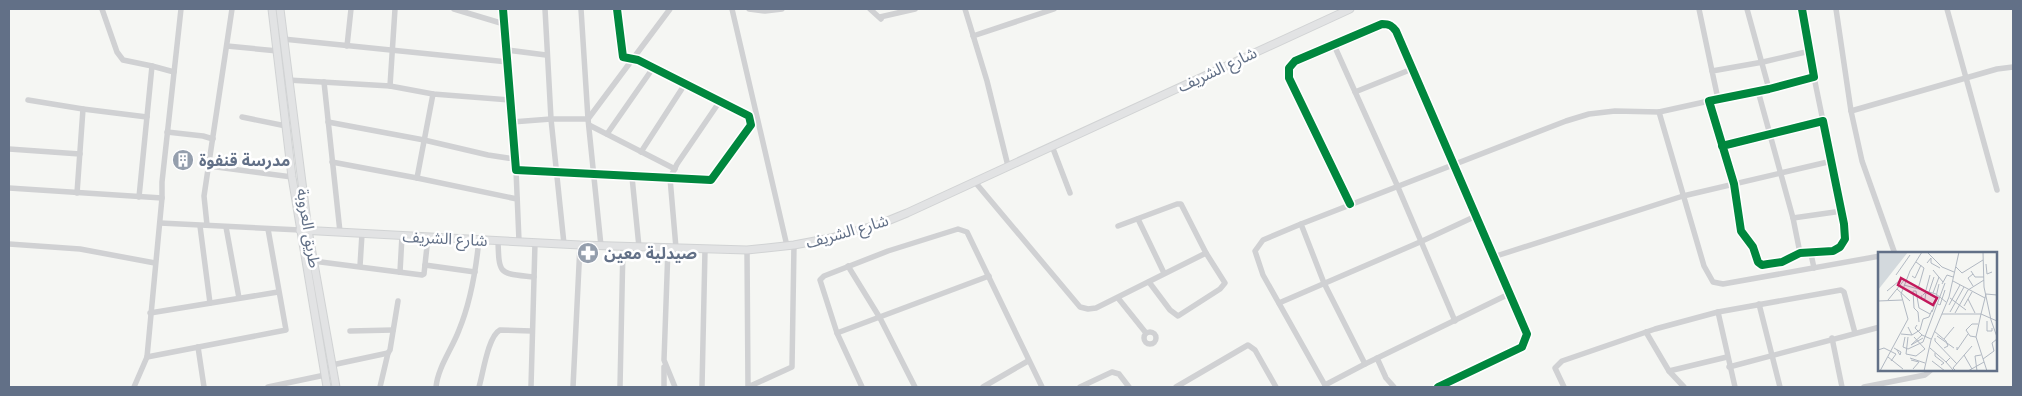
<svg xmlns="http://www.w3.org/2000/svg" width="2022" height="396" viewBox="0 0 2022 396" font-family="'Open Sans','Noto Sans Arabic',sans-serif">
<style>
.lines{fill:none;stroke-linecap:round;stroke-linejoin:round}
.major-casing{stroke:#d1d3d4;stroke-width:9}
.minor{stroke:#d0d1d3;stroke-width:5.5}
.major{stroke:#e2e3e4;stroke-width:7}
.cycleway-casing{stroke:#fff;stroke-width:11}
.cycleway{stroke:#00873e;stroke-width:8}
.labels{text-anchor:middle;stroke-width:5;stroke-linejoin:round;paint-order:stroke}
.street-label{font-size:16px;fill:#627087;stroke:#fff}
.poi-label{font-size:16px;font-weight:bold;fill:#627087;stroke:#fff;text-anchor:start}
.inset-road{fill:none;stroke:#b1b8c2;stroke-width:1}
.view{fill:#c2185b;fill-opacity:0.15;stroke:#c2185b;stroke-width:2.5}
.inset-edge{fill:none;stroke:#627087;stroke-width:2.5}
</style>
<rect width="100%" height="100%" fill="#f5f6f3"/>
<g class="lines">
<g class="major-casing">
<g id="major">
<polyline points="272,9 292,177 327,387"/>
<polyline points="280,9 308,230 336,387"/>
<polyline points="300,230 580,245 747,250 794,245 831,238 880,224 907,213 1350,9"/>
</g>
</g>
<g class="minor">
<polyline points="102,9 117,52 123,60 152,66"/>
<polyline points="454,9 504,24"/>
<polyline points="503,9 516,170 711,180 751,125 749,116 638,60 623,57 617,9"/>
<polyline points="545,9 551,119 564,244"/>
<polyline points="581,9 588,119 601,246"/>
<polyline points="732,9 787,246"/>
<polyline points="749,9 765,11 782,9"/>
<polyline points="870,9 881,19"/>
<polyline points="965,9 987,81 1008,166"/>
<polyline points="1699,9 1712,71"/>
<polyline points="1747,9 1769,89"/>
<polyline points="1836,9 1851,111 1862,161 1895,254"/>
<polyline points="1947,9 1997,190"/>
<polyline points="880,17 915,9"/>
<polyline points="973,36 1054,9"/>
<polyline points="283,39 508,62"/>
<polyline points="1334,45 1397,185 1455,321"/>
<polyline points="227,46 278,51"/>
<polyline points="347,46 351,9"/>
<polyline points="507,50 546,55"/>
<polyline points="1814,77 1823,121"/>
<polyline points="288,80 390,86 433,94 511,100"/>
<polyline points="324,82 340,232"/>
<polyline points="390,86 395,9"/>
<polyline points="1758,91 1793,218 1800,253"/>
<polyline points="1355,92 1412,69"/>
<polyline points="1718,99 1712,71 1763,62 1810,51"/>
<polyline points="28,100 83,109 147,117"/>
<polyline points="1851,111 1997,69 2013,67"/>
<polyline points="1659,112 1704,266 1713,282 1723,284 1880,256"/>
<polyline points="242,117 286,126"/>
<polyline points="588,119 670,9"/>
<polyline points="328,122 424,140 488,155 514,159"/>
<polyline points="512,122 551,119 588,119"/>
<polyline points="589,125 675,169"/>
<polyline points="167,132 203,136 213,139"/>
<polyline points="607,134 653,68"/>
<polyline points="1052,146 1070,193"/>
<polyline points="1722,146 1823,121 1844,224 1845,239 1840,247 1833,251 1800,253 1782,262 1768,264 1762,265 1758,262 1753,247 1741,231 1734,184 1709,101 1769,89 1814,77 1802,9"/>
<polyline points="9,149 80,154"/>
<polyline points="641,152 685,84"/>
<polyline points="332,162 417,178 517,199"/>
<polyline points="209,166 292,177"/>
<polyline points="516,170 519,241"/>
<polyline points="632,177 639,247"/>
<polyline points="417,178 433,94"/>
<polyline points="975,182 1080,307 1088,309 1096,308 1206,253"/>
<polyline points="9,188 162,198"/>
<polyline points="77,193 83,109"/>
<polyline points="139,197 152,66 174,72"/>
<path d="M1350,204L1289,78V68L1295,61L1382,24C1390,24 1392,26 1396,31L1527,334L1522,347L1438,387"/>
<polyline points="1793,218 1842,211"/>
<polyline points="1138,219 1164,273"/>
<polyline points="160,223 300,230"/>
<polyline points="1301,224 1263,240 1255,251 1263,275 1326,387"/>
<polyline points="207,225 204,196 232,9"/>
<polyline points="200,226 210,303"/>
<polyline points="1118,226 1177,204 1181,204 1206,253 1225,283 1220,289 1178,316 1170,310 1149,282"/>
<polyline points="226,227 239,298"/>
<path d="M498,240C499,276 499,273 534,277"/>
<polyline points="9,244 80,249 155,263"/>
<polyline points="668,248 664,360 675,387"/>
<polyline points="676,248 670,178 677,164 720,101"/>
<polyline points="747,250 748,387 792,367 794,245"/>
<polyline points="1811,254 1814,268"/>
<polyline points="1493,257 1683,196 1832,161"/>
<polyline points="313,261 422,275 424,274 428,237"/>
<polyline points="425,265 475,272"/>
<polyline points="360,266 362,234"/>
<polyline points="848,266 880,318 915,387"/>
<polyline points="400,272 402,236"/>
<polyline points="1118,298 1146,333"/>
<polyline points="1279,303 1420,242 1476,216"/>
<polyline points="1759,304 1780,387"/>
<polyline points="1718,312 1735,387"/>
<polyline points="150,313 278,292"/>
<polyline points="350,331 393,330"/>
<circle cx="1150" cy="338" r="6"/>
<polyline points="1646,332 1669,371 1684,387"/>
<polyline points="837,333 989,276"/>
<polyline points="1832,338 1842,387"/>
<polyline points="198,347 204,387"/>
<polyline points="147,357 286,330 268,229"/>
<polyline points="1377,358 1386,378 1394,387"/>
<polyline points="1365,364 1324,283 1301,224 1566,121 1589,114 1615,111 1659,112 1709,101"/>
<polyline points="332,365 388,353 390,350 398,301"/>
<polyline points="1729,367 1880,327"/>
<polyline points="1669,371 1727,357"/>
<polyline points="1325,385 1365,364 1509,294"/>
<polyline points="134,387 147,357 162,198 162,182 181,9"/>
<polyline points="268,387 325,375"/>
<polyline points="380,387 388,353"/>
<path d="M436,387C438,367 452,349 459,330C471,301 476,270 479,239"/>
<path d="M479,387C483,374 488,336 500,330L532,331"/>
<polyline points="531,387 535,243"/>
<polyline points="573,387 580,245"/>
<polyline points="620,387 623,246"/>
<polyline points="664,387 664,367"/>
<polyline points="702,387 705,250"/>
<polyline points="862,387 837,333 820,280 824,276 888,251 958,229 967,232 1042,387"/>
<polyline points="983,387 1028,361"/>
<polyline points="1080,387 1112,372 1119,374 1129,387"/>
<polyline points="1176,387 1248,345 1255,350 1276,387"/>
<polyline points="1564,387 1555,368 1562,361 1655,329 1718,312 1841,290 1844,292 1855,333"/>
<polyline points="1864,387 1925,375 1931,370"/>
</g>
<use href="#major" class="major"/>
<g class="cycleway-casing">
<g id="cycleway">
<polyline points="503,9 516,170 711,180 751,125 749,116 638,60 623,57 617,9"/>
<polyline points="1722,146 1823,121 1844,224 1845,239 1840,247 1833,251 1800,253 1782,262 1768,264 1762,265 1758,262 1753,247 1741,231 1734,184 1709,101 1769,89 1814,77 1802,9"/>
<path d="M1350,204L1289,78V68L1295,61L1382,24C1390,24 1392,26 1396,31L1527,334L1522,347L1438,387"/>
</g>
</g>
<use href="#cycleway" class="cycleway"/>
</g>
<defs>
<g id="building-disc" transform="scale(1.125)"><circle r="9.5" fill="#959fad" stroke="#fff"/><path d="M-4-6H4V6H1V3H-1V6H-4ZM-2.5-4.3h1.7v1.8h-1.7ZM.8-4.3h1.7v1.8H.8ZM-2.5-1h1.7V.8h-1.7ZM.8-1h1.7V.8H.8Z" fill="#fff"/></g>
<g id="pharmacy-disc" transform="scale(1.125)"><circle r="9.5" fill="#959fad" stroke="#fff"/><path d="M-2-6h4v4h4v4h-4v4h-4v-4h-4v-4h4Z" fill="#fff"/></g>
</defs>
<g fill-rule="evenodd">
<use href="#building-disc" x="183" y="160"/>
<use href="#pharmacy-disc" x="588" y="253"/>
</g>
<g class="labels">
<g class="street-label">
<text transform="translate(1217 69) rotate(-25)" y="6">شارع الشريف</text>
<text transform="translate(309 228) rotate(81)" y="6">طريق العروبة</text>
<text transform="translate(847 231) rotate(-16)" y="6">شارع الشريف</text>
<text transform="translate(445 238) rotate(3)" y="6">شارع الشريف</text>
</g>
<g class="poi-label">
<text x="199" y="166">مدرسة قنفوة</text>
<text x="604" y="259">صيدلية معين</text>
</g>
</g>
<g transform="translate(1878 252)">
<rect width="119" height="119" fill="#f5f6f3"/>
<path d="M0,0H30L0,38Z" fill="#d3d9dd"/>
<path class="inset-road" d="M49,0L64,15L76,20M105,0L106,35L113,68M38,10L46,16L40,37M49,11L53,6V11L62,16M108,12L109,22L114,20M78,15L84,21L105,8M55,18L65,30M93,19L97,25H106M18,23L32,3M34,24L37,26L43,13M75,29L107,46M64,32L69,23L75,25M26,33L58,42L68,50M95,34L90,26L95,22M19,37L32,49M48,38L52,23M9,39L21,29M35,39L36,56L40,60L41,70M35,39H38L41,56L52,62M51,40L56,25M55,41L61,25M44,43L43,47H47L48,40L45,43M72,46L88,58M90,47L97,61M10,48L27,27M0,49L24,48M57,49L61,32M60,52L62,53L67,38M71,53L82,33M86,54L94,40M54,60L60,44M72,60L86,35M77,61L90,38L106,28M64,62H103M103,62L98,85L109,119M103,62L108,42L119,43M103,62L119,69M113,68L119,85M109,69V79H114V76M39,73L37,76L44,83L53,87M56,79L68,89L70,94L66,96M23,82L34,83L30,75M34,83L42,78L45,67L51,65L54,58M44,83L33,93L45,86M59,84L76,96M27,85L25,95L30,97L45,90L67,31M30,85L28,102L38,104L47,97L36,85M98,85L92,84L88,78L94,72H100M57,86V89L79,112M66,87L76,75M79,95V98L90,82M16,96L23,100L22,103L19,98M52,96L68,110M0,98L6,96L18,102L13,109M57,101V104L66,111L63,113M86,103L94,117M10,105L25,117M32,106L47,111M72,106L68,110L75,118M105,107L116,99L114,91L119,87M33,108L41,110L35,117M54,109L67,119M2,119L30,67L23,42L32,19L44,0M46,119L53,88L71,45L81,0M78,119L75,116L94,94M90,119L106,110M99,119L97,104L103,103"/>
<path class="view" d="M23,26L59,46L55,53L20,33Z"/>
<rect width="119" height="119" class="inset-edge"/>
</g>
<rect width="2022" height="396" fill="none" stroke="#627087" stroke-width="20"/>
</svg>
